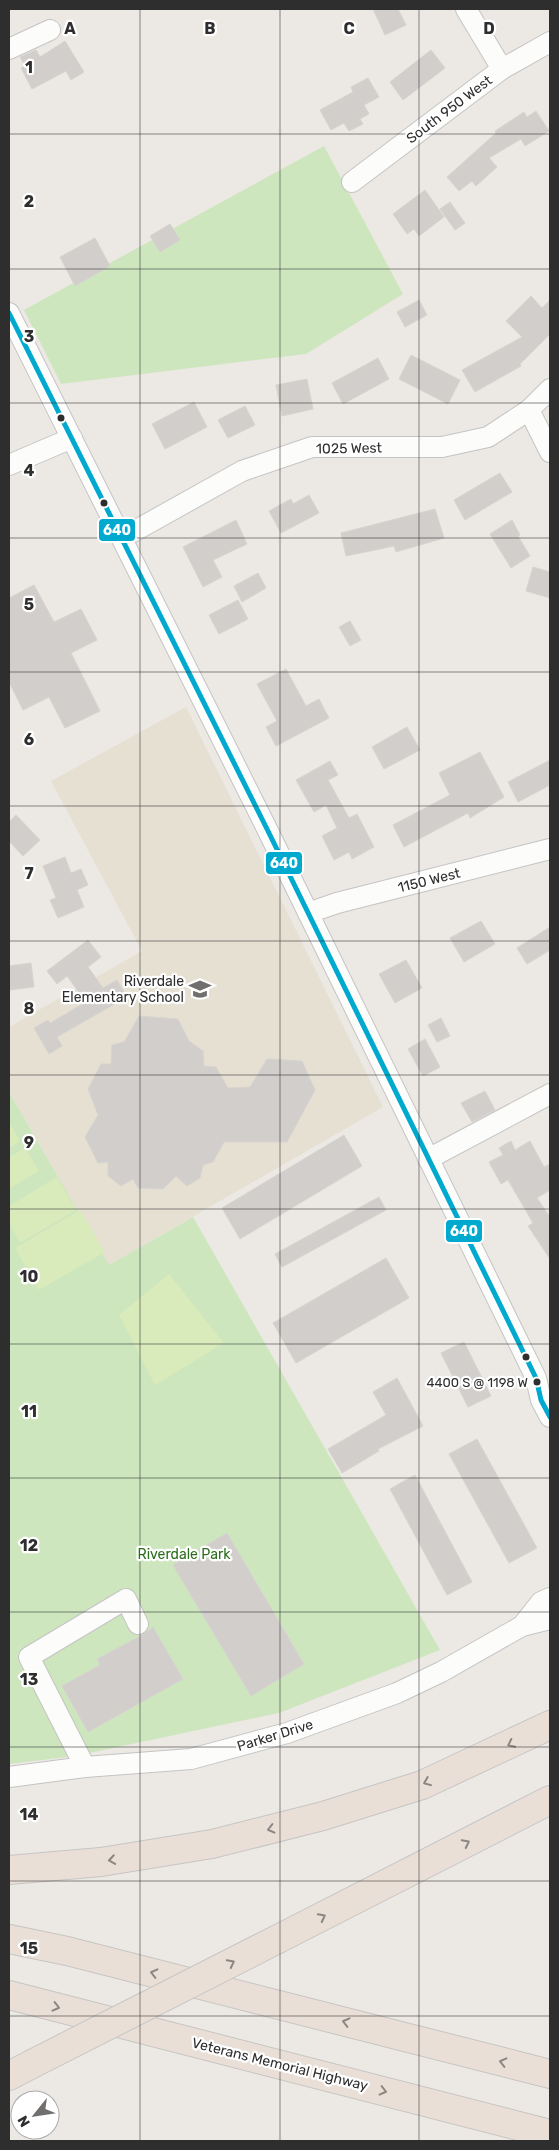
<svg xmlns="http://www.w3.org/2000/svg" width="559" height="2150" viewBox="0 0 559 2150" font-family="Rubik,sans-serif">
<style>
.education{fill:#e6e0d3}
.green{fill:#cee6be}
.pitch{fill:#d9eabb}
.building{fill:#d1cecb;stroke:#d7d4d0}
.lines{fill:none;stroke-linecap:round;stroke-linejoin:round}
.minor-casing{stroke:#c5c4c5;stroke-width:22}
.highway-casing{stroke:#c6c5c4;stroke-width:30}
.minor{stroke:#fcfcfb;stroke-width:20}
.highway{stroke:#eadfd6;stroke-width:28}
.highway-bridge-casing{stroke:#c6c5c4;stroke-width:30;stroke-linecap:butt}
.highway-bridge{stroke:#eadfd6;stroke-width:28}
.bus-1-casing{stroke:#fff;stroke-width:9}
.bus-1{stroke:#00a9ce;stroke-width:5}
.oneway{stroke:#8c8682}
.grid{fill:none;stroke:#2e2e2e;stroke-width:1;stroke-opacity:0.55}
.bus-dot{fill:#2e2e2e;stroke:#fff;stroke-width:2}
.labels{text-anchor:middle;stroke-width:4.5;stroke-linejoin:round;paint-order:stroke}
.bus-label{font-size:13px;fill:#2e2e2e;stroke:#fff;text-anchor:end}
.street-label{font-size:14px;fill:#2e2e2e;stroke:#fff}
.poi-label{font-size:14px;fill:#2e2e2e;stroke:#fff;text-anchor:end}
.park-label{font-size:14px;fill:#2c6e1b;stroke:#fff}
.grid-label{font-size:16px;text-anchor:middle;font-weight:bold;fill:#2e2e2e;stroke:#fff;stroke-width:4.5;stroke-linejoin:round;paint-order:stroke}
.line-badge{stroke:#fff;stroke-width:2}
.badge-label{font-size:14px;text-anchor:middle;font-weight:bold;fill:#fff}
</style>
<rect width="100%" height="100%" fill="#ece8e4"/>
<polygon class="education" points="186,707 383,1107 109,1265 9,1092 9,1027 142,951 51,781"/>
<g class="green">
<polygon points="324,146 403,294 306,354 61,384 24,310"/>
<polygon points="9,1092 109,1265 193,1217 440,1650 279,1713 75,1756 9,1764"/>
</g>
<g class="pitch">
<polygon points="9,1122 20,1141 9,1148"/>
<polygon points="25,1148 39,1171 9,1189 9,1157"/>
<polygon points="57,1177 76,1210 20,1243 9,1223 9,1206"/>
<polygon points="80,1210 105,1252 39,1290 15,1248"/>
<polygon points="169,1274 224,1343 155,1385 119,1315"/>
</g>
<g class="building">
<polygon points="373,9 398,9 406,25 385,35"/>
<polygon points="65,41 84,72 71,80 66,71 32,89 21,68 25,66 20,57 36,50 40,57"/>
<polygon points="431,50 445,68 403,100 390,82"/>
<polygon points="368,78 379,97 364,105 369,114 360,119 363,124 349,131 344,123 331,130 320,110 353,92 351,87"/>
<polygon points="536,111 549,131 525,146 521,139 489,158 497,167 476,186 472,181 459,191 447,177 496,133 495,131 524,112 527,117"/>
<polygon points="425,190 444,217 419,236 414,229 407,234 393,214"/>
<polygon points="450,202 465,223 455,230 440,209"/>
<polygon points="170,224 180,240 160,252 150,236"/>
<polygon points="95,238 110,266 75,286 60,257"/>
<polygon points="531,296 542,308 550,300 550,334 520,364 521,366 475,392 462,370 522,337 506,321"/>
<polygon points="419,300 427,315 405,327 397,312"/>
<polygon points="411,355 460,380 448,404 399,379"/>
<polygon points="378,358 389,379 343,404 332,383"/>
<polygon points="307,379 313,409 282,416 276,385"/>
<polygon points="194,402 207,427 165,449 152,424"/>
<polygon points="245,406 255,425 228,438 218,420"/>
<polygon points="500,473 512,492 465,520 454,500"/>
<polygon points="309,495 319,513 281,533 269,511 291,499 293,504"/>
<polygon points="435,509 444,538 396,552 394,546 346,556 341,533"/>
<polygon points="236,520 247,544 213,560 222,577 203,587 183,547"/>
<polygon points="512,520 520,535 518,536 530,556 511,568 490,534"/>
<polygon points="533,567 550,572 550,598 526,591"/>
<polygon points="258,573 266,588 242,602 234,586"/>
<polygon points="34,585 54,622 81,609 97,640 71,653 100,711 65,728 49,697 23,710 9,682 9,598"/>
<polygon points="238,600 248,619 219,634 209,615"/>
<polygon points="350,621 361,640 350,646 339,627"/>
<polygon points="286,669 306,706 319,699 329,718 276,746 266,727 277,721 257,684"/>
<polygon points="407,727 420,750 384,769 372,747"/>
<polygon points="480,752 504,797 470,818 468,813 404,847 393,825 450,795 439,773"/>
<polygon points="550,760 550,785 518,802 508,782"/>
<polygon points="330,761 338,775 328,780 349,818 357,814 374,847 352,859 349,852 334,860 322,836 337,828 326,805 314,812 296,780"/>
<polygon points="16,815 40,840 23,856 9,841 9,822"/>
<polygon points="65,857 71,873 81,869 88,885 77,890 84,907 58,918 50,900 56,898 43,866"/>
<polygon points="481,921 495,944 464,962 450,938"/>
<polygon points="550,927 550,950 527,964 517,948"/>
<polygon points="88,940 101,957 88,967 103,988 117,980 127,997 57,1037 62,1046 49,1054 34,1028 48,1020 50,1023 86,1002 67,976 57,984 47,971"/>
<polygon points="406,960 422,988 395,1003 379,974"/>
<polygon points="31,963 34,987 9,990 9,966"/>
<polygon points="139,1016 178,1019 189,1041 203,1051 204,1066 216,1067 228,1088 250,1087 267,1059 302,1061 315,1090 287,1142 224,1142 213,1162 203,1165 200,1178 187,1186 176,1176 163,1189 138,1188 133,1179 121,1186 108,1176 108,1162 98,1163 85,1137 98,1115 88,1089 101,1064 111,1064 112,1045 124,1042"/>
<polygon points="441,1018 450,1036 437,1042 428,1025"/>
<polygon points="425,1039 440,1067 423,1076 408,1049"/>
<polygon points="485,1091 495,1110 472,1122 461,1103"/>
<polygon points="344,1135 362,1166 240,1239 222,1208"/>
<polygon points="511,1141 515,1150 530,1141 544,1167 550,1164 550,1190 537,1198 550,1217 550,1259 528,1226 533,1223 508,1180 501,1184 489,1162 503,1155 499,1148"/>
<polygon points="379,1197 386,1210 282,1267 275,1254"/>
<polygon points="386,1258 409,1298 296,1363 273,1323"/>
<polygon points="464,1342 491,1396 468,1407 441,1353"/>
<polygon points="397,1378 423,1426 378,1449 379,1451 342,1473 328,1449 386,1415 373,1392"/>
<polygon points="477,1439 537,1548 509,1563 449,1454"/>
<polygon points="415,1475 472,1582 447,1595 390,1489"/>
<polygon points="227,1533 304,1664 251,1696 173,1565"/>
<polygon points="153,1627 183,1679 88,1732 62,1686 100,1665 97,1659 144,1634"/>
</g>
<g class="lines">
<g class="minor-casing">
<g id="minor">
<polyline points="466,9 502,69"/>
<polyline points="9,49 50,30"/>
<polyline points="352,182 502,69 550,42"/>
<polyline points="9,313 267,829 536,1378 541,1400 550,1417"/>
<polyline points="529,410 550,452"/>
<polyline points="9,465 72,438"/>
<polyline points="122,538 242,471 312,447 442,447 488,437 529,410 550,389"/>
<polyline points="308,913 337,903 550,849"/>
<polyline points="428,1159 550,1094"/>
<polyline points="522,1626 541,1602 550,1598"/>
<polyline points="85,1767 29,1657 126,1599 138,1624"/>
<polyline points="9,1777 85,1767 191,1759 287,1733 397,1693 441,1672 522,1626 550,1619"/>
</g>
</g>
<g class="highway-casing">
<g id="highway">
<polyline points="9,1870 101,1862 212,1844 323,1816 422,1785 550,1725"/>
<polyline points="9,1939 67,1951 550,2074"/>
<polyline points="278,1939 550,1800"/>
<polyline points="9,1995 550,2134"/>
<polyline points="9,2076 32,2064"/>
</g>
</g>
<use href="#minor" class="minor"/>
<use href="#highway" class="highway"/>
<g class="highway-bridge-casing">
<polyline id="highway-bridge" points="32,2064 278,1939"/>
</g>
<use href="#highway-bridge" class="highway-bridge"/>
<g class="bus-1-casing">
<polyline id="bus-1" points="9,313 267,829 536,1378 541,1400 550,1417"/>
</g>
<use href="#bus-1" class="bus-1"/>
</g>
<defs><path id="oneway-chevron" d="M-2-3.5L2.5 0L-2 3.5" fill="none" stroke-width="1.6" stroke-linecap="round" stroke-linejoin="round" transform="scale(1.25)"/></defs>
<g class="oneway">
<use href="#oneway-chevron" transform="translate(511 1744) rotate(154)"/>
<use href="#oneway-chevron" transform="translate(427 1782) rotate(158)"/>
<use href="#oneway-chevron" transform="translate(271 1829) rotate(166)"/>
<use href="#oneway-chevron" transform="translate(466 1843) rotate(-27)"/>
<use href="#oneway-chevron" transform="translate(112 1860) rotate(171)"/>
<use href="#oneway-chevron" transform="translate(322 1917) rotate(-27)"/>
<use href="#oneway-chevron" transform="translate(231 1963) rotate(-27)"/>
<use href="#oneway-chevron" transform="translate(154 1973) rotate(-166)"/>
<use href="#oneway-chevron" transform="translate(56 2007) rotate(14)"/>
<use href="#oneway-chevron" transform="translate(346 2022) rotate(-166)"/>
<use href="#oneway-chevron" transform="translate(503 2062) rotate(-166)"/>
<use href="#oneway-chevron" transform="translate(383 2091) rotate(14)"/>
</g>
<path class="grid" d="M140,9V2141M280,9V2141M419,9V2141M9,134H550M9,269H550M9,403H550M9,538H550M9,672H550M9,806H550M9,941H550M9,1075H550M9,1209H550M9,1344H550M9,1478H550M9,1612H550M9,1747H550M9,1881H550M9,2016H550"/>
<defs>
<g id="school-bare" transform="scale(1.725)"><path d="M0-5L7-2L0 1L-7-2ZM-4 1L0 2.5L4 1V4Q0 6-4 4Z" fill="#706f6e" stroke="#fff" stroke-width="2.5" paint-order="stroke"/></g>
</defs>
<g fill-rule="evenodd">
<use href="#school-bare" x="200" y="989"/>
</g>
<g class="bus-dot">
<circle cx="61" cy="418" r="4.5"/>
<circle cx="104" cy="503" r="4.5"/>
<circle cx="526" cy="1357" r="4.5"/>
<circle cx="537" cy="1382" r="4.5"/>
</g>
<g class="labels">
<g class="bus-label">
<text x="528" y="1387">4400 S @ 1198 W</text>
</g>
<g class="street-label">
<text transform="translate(449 109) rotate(-37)" y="5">South 950 West</text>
<text transform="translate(349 448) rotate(-1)" y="5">1025 West</text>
<text transform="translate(429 880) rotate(-14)" y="5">1150 West</text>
<text transform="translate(275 1735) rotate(-17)" y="5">Parker Drive</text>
<text transform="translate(280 2064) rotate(14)" y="5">Veterans Memorial Highway</text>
</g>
<g class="poi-label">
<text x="184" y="986">Riverdale<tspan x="184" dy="16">Elementary School</tspan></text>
</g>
<g class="park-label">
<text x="184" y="1559">Riverdale Park</text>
</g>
</g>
<g class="grid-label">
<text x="70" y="34">A</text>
<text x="210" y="34">B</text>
<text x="349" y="34">C</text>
<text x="489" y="34">D</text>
<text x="29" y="73">1</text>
<text x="29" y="207">2</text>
<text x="29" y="342">3</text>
<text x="29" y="476">4</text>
<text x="29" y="610">5</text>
<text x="29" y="745">6</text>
<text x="29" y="879">7</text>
<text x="29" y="1014">8</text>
<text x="29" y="1148">9</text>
<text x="29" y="1282">10</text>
<text x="29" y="1417">11</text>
<text x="29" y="1551">12</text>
<text x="29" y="1685">13</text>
<text x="29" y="1820">14</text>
<text x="29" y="1954">15</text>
</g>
<g class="line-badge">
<rect x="98" y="518" width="38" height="24" rx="5" fill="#00a9ce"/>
<rect x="265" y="851" width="38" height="24" rx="5" fill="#00a9ce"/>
<rect x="445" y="1219" width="38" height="24" rx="5" fill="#00a9ce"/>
</g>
<g class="badge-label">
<text x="117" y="535">640</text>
<text x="284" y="868">640</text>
<text x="464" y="1236">640</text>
</g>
<rect width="559" height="2150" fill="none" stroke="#2e2e2e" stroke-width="20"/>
<g transform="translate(35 2115) rotate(240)"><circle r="24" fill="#ffffff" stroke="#ababab"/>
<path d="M0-4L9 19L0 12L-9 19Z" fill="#706f6e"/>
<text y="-8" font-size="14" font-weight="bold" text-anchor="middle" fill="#2e2e2e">N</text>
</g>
</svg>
